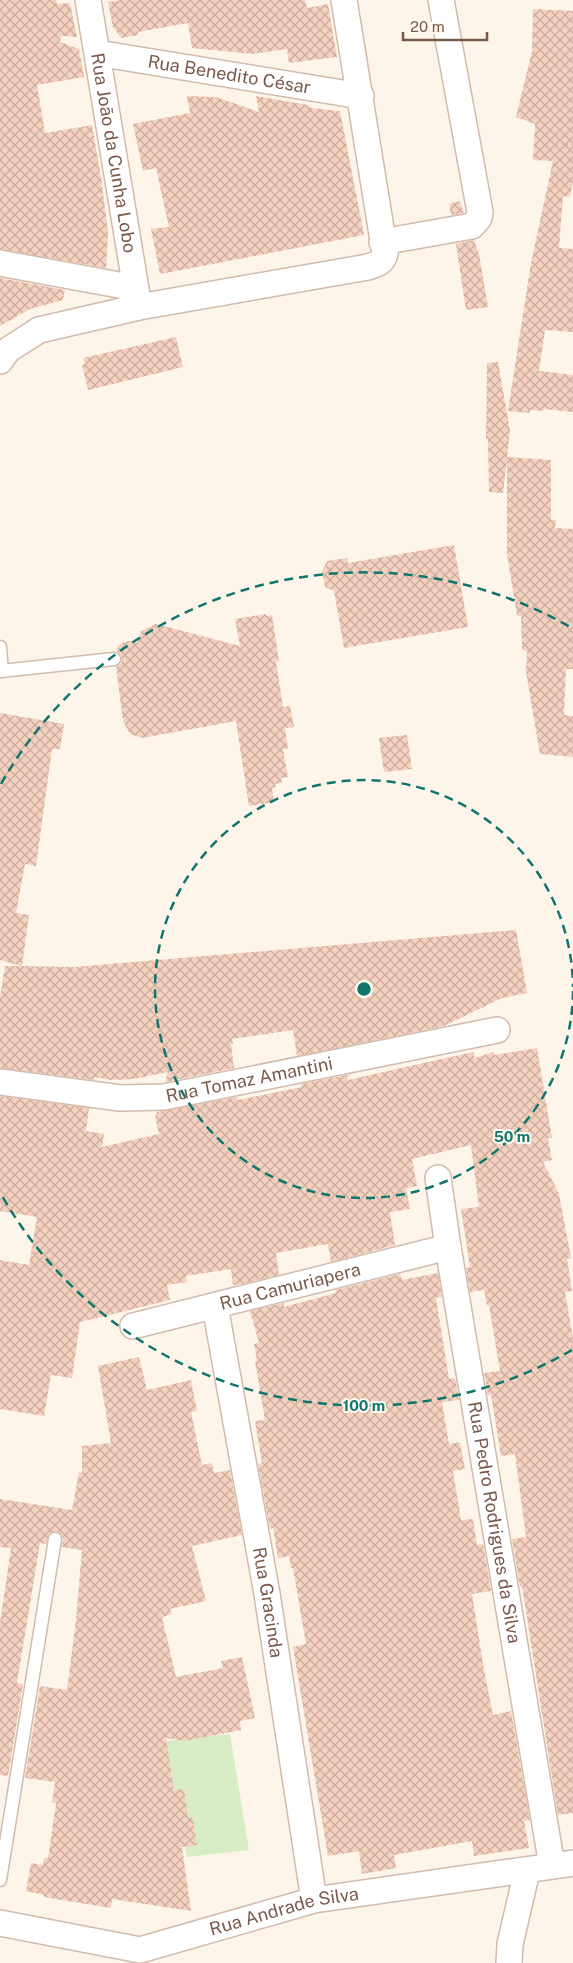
<svg xmlns="http://www.w3.org/2000/svg" width="573" height="1963" viewBox="0 0 573 1963" font-family="'Public Sans',sans-serif">
<style>
.pitch{fill:#d8edc6}
.building{fill:url(#building-cross-hatch)}
.lines{fill:none;stroke-linecap:round;stroke-linejoin:round}
.lane-casing{stroke:#d2bbad;stroke-width:15}
.street-casing{stroke:#d2bbad;stroke-width:28}
.path{stroke:#dbb4a1;stroke-width:3;stroke-dasharray:1 4;stroke-linecap:butt}
.lane{stroke:#fff;stroke-width:12}
.street{stroke:#fff;stroke-width:25}
.ring{fill:none;stroke:#0f766e;stroke-width:2.5;stroke-dasharray:9 6}
.labels{text-anchor:middle;stroke-width:4;stroke-linejoin:round;paint-order:stroke}
.street-label{font-size:18px;fill:#7b594a;stroke:#fff9f1}
.centre{fill:#0f766e;stroke:#fff9f1;stroke-width:2.5}
.ring-label{font-size:15px;text-anchor:middle;font-weight:bold;fill:#0f766e;stroke:#fff9f1;stroke-width:4;stroke-linejoin:round;paint-order:stroke}
</style>
<defs>
<pattern id="building-cross-hatch" width="8" height="8" patternUnits="userSpaceOnUse" patternTransform="scale(1.25)"><rect width="8" height="8" fill="#f5d1bf"/><path d="M0 0l8 8M0 8l8-8" fill="none" stroke="#cbad9d"/></pattern>
</defs>
<rect width="100%" height="100%" fill="#fef5ea"/>
<polygon class="pitch" points="230,1734 249,1850 187,1857 165,1741"/>
<g class="building">
<polygon points="0,0 56,0 57,4 70,3 77,37 61,36 60,42 79,49 84,77 37,85 45,133 92,125 102,183 108,233 106,268 0,249"/>
<polygon points="121,0 305,0 307,8 328,4 337,57 289,63 287,49 253,54 192,48 188,23 138,32 138,35 121,38 113,27 108,2"/>
<polygon points="533,9 573,11 573,182 570,197 563,196 559,248 573,249 573,332 545,330 539,371 573,375 573,412 544,409 544,411 530,410 530,413 508,411 531,263 553,161 533,160 535,124 516,117 532,51"/>
<polygon points="187,96 216,97 259,112 256,96 308,105 312,108 340,111 364,235 160,274 151,229 169,227 156,168 143,171 133,124 190,113"/>
<polygon points="460,201 464,213 451,215 449,204"/>
<polygon points="474,240 479,254 488,307 466,310 456,244"/>
<polygon points="0,278 65,290 63,300 30,309 0,326"/>
<polygon points="176,337 183,367 88,390 82,365 85,364 83,358"/>
<polygon points="498,362 510,430 507,457 551,460 551,520 556,520 555,528 573,529 573,669 566,669 564,715 573,716 573,757 540,754 526,672 527,651 522,650 521,616 517,616 507,554 507,460 503,493 489,492 488,439 486,439 487,363"/>
<polygon points="454,545 468,627 344,648 334,591 325,587 322,571 327,561 348,558 348,563"/>
<polygon points="266,614 266,616 272,615 279,661 276,662 283,707 290,706 294,727 285,728 288,749 283,749 288,777 281,778 282,783 275,784 276,787 272,788 274,802 249,806 236,721 142,738 130,734 123,721 116,667 121,663 122,659 117,651 118,646 124,642 130,641 137,643 141,631 156,624 240,646 235,619"/>
<polygon points="0,713 64,724 60,749 52,749 36,866 25,864 16,913 29,915 22,966 74,967 516,930 527,993 502,998 444,1026 297,1056 293,1030 232,1039 233,1044 231,1044 234,1068 165,1082 168,1072 134,1079 111,1080 94,1077 94,1080 0,1068 0,997 5,966 21,966 0,960"/>
<polygon points="407,735 412,769 384,772 379,738"/>
<polygon points="537,1048 552,1138 548,1138 552,1160 543,1162 559,1194 571,1258 567,1259 572,1291 565,1292 573,1338 573,1813 558,1815 522,1586 520,1587 512,1539 526,1537 515,1454 501,1456 491,1395 488,1396 484,1373 500,1371 489,1305 487,1306 484,1290 470,1292 466,1268 470,1267 461,1209 479,1207 471,1145 412,1159 417,1186 406,1188 410,1209 390,1212 395,1245 331,1262 328,1244 276,1253 279,1275 242,1284 233,1285 231,1269 186,1276 187,1282 167,1285 170,1300 80,1322 72,1378 51,1375 44,1416 0,1409 0,1260 29,1265 37,1217 0,1211 0,1096 89,1108 86,1131 104,1134 102,1147 159,1134 155,1117 157,1112 237,1097 238,1100 302,1087 301,1084 352,1074 347,1077 348,1080 473,1052 475,1058 493,1052 494,1055"/>
<polygon points="438,1273 442,1297 436,1298 449,1379 455,1378 459,1400 442,1402 449,1444 460,1442 465,1469 453,1471 461,1520 473,1519 477,1545 483,1544 491,1591 472,1594 484,1670 493,1715 511,1711 530,1820 524,1821 529,1848 474,1856 472,1841 394,1855 396,1868 362,1874 359,1851 328,1856 293,1647 306,1644 293,1568 291,1568 289,1556 278,1558 273,1528 270,1529 258,1464 262,1463 255,1421 265,1420 255,1361 257,1361 254,1344 259,1343 250,1311 284,1303 284,1307 336,1293 336,1290 400,1274 402,1280"/>
<polygon points="139,1357 147,1390 191,1380 197,1411 191,1412 202,1465 212,1463 214,1473 230,1470 242,1535 192,1546 206,1601 170,1609 172,1614 162,1617 176,1677 223,1668 221,1661 242,1657 255,1718 240,1721 241,1730 185,1741 166,1738 174,1790 184,1789 188,1818 193,1818 197,1845 182,1847 191,1911 112,1899 111,1908 44,1897 44,1895 26,1891 31,1863 43,1865 44,1858 48,1858 56,1803 52,1802 55,1782 25,1778 40,1686 67,1690 76,1620 82,1550 62,1547 63,1537 57,1531 49,1534 46,1544 40,1543 17,1683 23,1684 8,1776 0,1775 0,1623 11,1548 0,1547 0,1499 72,1510 79,1472 82,1473 82,1446 111,1443 98,1366"/>
</g>
<g class="lines">
<g class="lane-casing">
<g id="lane">
<polyline points="0,647 2,671"/>
<polyline points="0,671 114,659"/>
<polyline points="0,1880 55,1539"/>
</g>
</g>
<g class="street-casing">
<g id="street">
<path id="s1" d="M88,0L139,307"/>
<path id="s2" d="M97,53L361,96"/>
<polyline points="382,242 472,226 479,218 480,212 441,0"/>
<polyline points="0,263 135,288"/>
<path d="M0,361L8,350L39,330L139,307L368,267C377,264 383,263 385,253L344,0"/>
<path id="s3" d="M0,1082L120,1098L164,1097L497,1030"/>
<path id="s4" d="M438,1178L448,1247L552,1866"/>
<path id="s5" d="M215,1306L267,1594L314,1900"/>
<path id="s6" d="M133,1326L448,1247"/>
<path id="s7" d="M0,1923L140,1950L314,1900L573,1863"/>
<polyline points="509,1963 510,1944 527,1871"/>
</g>
</g>
<polyline class="path" points="557,143 573,145"/>
<use href="#lane" class="lane"/>
<use href="#street" class="street"/>
</g>
<g class="ring">
<path d="M573 991A209 209 0 1 1 573 987"/>
<path d="M572 1350A417 417 0 0 1 1 1194M1 784A417 417 0 0 1 572 628"/>
</g>
<g class="labels">
<g class="street-label">
<text dy="6" stroke="none"><textPath href="#s2" startOffset="134">Rua Benedito César</textPath></text>
<text dy="6" stroke="none"><textPath href="#s1" startOffset="155">Rua João da Cunha Lobo</textPath></text>
<text dy="6" stroke="none"><textPath href="#s3" startOffset="252">Rua Tomaz Amantini</textPath></text>
<text dy="6" stroke="none"><textPath href="#s6" startOffset="162">Rua Camuriapera</textPath></text>
<text dy="6" stroke="none"><textPath href="#s4" startOffset="349">Rua Pedro Rodrigues da Silva</textPath></text>
<text dy="6" stroke="none"><textPath href="#s5" startOffset="301">Rua Gracinda</textPath></text>
<text dy="6" stroke="none"><textPath href="#s7" startOffset="292">Rua Andrade Silva</textPath></text>
</g>
</g>
<circle cx="364" cy="989" r="8" class="centre"/>
<g class="ring-label">
<text x="512" y="1142">50 m</text>
<text x="364" y="1411">100 m</text>
</g>
<path d="M403 32v8h84v-8" fill="none" stroke="#7b594a" stroke-width="2.5"/>
<text x="410" y="32" font-size="15" fill="#7b594a" stroke="#fff9f1" stroke-width="4" paint-order="stroke">20 m</text>
</svg>
